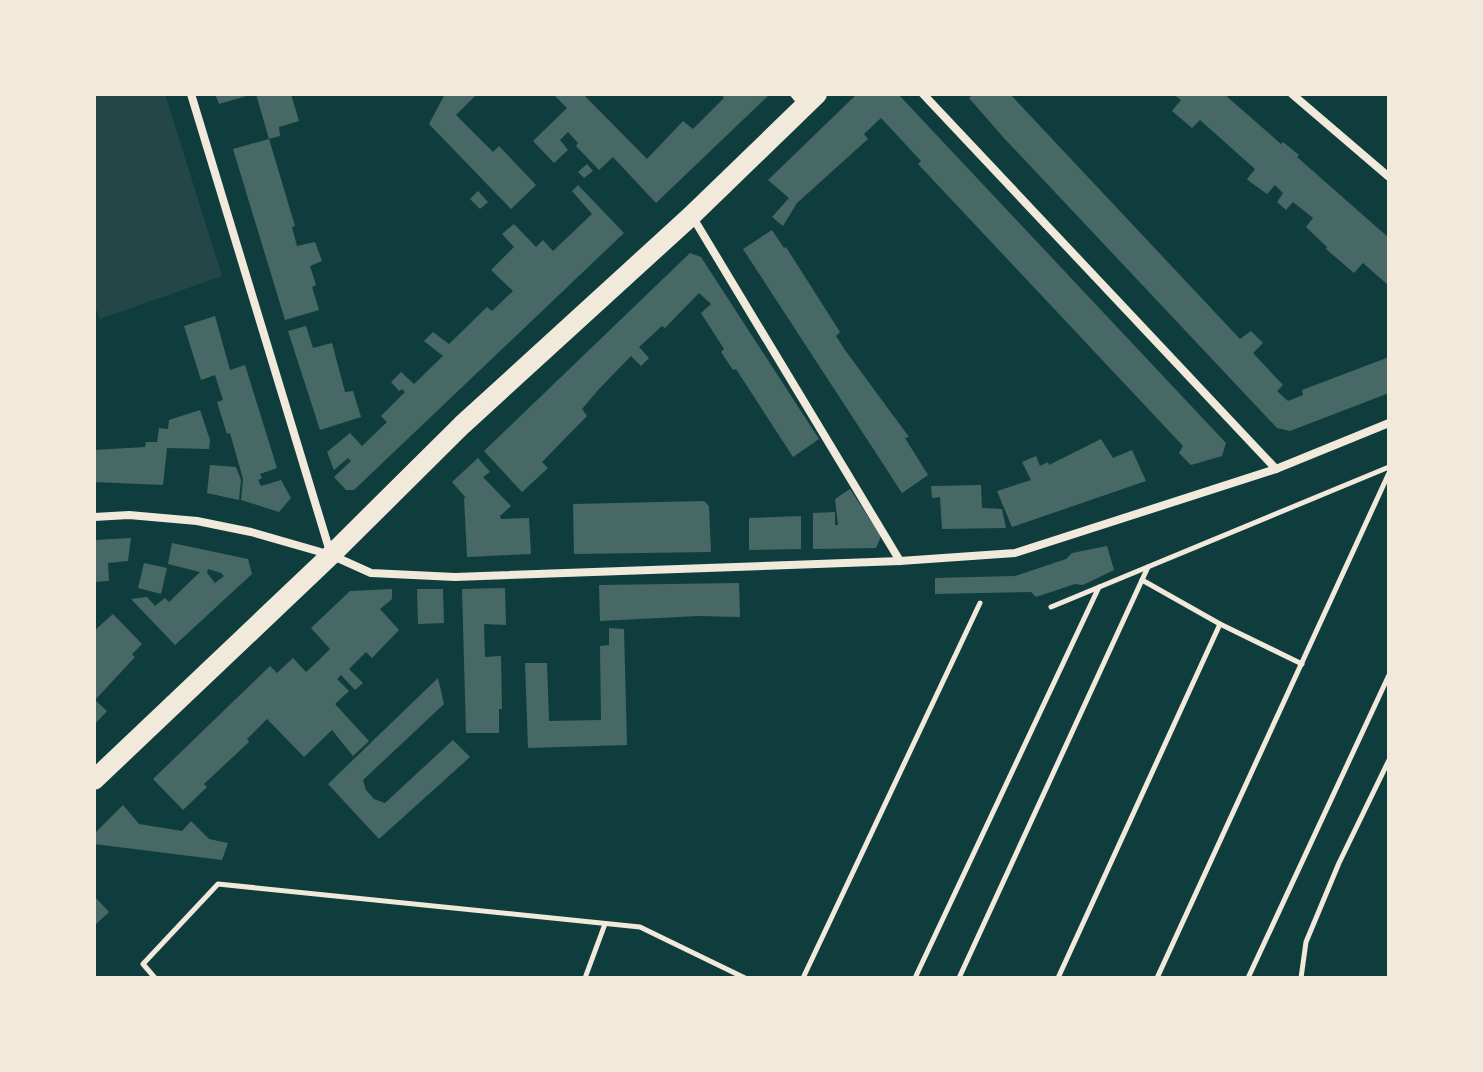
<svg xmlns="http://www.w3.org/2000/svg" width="1483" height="1072" viewBox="0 0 1483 1072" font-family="Barlow,sans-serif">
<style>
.green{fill:#244646}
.building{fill:#486865;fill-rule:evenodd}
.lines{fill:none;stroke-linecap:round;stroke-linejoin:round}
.path{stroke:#f1e9da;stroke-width:5}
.minor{stroke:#f1e9da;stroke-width:8}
.primary{stroke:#f1e9da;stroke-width:20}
</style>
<rect width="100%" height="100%" fill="#0f3d3e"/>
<polygon class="green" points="94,94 165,94 222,276 100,319 94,304"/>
<g class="building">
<polygon points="215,94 250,94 250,95 219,104"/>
<polygon points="256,94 291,94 299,121 279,127 280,136 269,139"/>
<polygon points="445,94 476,95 456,115 493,152 499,146 536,185 511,209 429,124"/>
<polygon points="553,94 583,94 647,159 683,121 693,129 724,98 721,94 770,94 656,203 613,157 599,170 576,146 578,143 568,132 560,140 568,150 554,163 533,141 567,108"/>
<polygon points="857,94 898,94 1226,443 1222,456 1191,465 1179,453 1183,446 918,164 921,161 881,118 864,134 868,139 797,203 783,226 772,217 789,198 768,180"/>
<polygon points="973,94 1010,94 1240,339 1251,331 1263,343 1253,353 1283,385 1277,391 1288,401 1303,395 1302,390 1389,357 1389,393 1290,431 1277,428 1003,137 969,98"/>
<polygon points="1173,94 1224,94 1281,144 1283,142 1299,155 1297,157 1389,238 1389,286 1363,263 1354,273 1326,249 1327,247 1306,227 1313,218 1293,202 1286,210 1277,202 1283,193 1275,185 1267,194 1249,181 1247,179 1255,169 1200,120 1192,128 1172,111 1181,100"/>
<polygon points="269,139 295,226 292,227 297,246 315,242 322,261 310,266 316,285 312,287 319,310 285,320 233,149"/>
<polygon points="587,164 593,171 584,178 578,172"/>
<polygon points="578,185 624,233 354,490 346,490 334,477 351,461 348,458 334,470 327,452 350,433 362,446 387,422 381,416 405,392 402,389 399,391 391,382 401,372 414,384 443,356 424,341 433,332 449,344 487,307 492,311 513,291 491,270 514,247 502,234 514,224 536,247 543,240 553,251 592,214 572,191"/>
<polygon points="478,191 488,202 480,209 470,199"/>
<polygon points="772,230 784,248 786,247 840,332 836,336 845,350 909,437 905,438 928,475 902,493 743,249"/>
<polygon points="690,253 701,257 819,439 793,457 736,369 733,370 721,352 724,349 701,313 711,304 699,293 665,328 662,326 639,347 649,358 641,366 631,356 599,389 582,409 587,416 542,462 548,468 522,492 484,451"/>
<polygon points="215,316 230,370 245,365 277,468 260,474 262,478 258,480 261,486 281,480 291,498 279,512 241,500 243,479 230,433 227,434 217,402 223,400 215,375 201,380 184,326"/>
<polygon points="306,326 313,348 332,343 345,392 353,391 361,417 320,430 288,331"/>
<polygon points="200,410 210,440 209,449 167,448 163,485 94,482 94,450 145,447 146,442 157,442 159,428 168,429 169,420"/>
<polygon points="1101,439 1113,458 1132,450 1146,481 1012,527 997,491 1031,480 1022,462 1036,456 1040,466 1048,462 1049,465"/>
<polygon points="478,458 490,472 483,477 511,506 500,516 501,519 529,518 531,554 467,557 464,498 466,498 452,482"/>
<polygon points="210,465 236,467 241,480 239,500 207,493"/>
<polygon points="981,485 982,508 1002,509 1006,528 942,529 940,497 932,498 931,486"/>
<polygon points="850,489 881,536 876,548 813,549 813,513 835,512 835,525 838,525 835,499"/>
<polygon points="704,501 709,506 711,552 574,554 573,504"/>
<polygon points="801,516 801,549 749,550 749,518"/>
<polygon points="131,538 128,561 108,563 109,581 94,582 94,540"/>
<path d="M172,543L248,559L252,574L175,645L131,599L147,597L155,606L165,598L169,602L200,572L168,564ZM208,569L221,573L224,576L215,583L207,573Z"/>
<polygon points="1107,546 1114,570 1083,585 1075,584 1036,597 1031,592 935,594 935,578 1015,576 1066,559 1072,553"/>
<polygon points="144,563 167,568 161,594 138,588"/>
<polygon points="739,583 740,617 698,616 600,621 599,585"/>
<polygon points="505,588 506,625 484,624 485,657 501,656 502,709 499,709 499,733 466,733 462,589"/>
<polygon points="392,589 392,599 380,609 399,630 372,658 366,652 349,669 363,683 355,690 341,675 337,679 349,691 335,704 369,741 353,756 332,730 304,757 267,719 247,739 249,742 204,784 207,787 183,810 153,779 270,666 277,673 293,658 306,672 319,660 330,649 311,628 350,591"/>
<polygon points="417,589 443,589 444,623 418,624"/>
<polygon points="113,614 142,644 132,654 135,657 95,700 107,711 94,725 94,631"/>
<polygon points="609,628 624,629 627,745 528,748 525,663 547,663 549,721 601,720 600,646 609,645"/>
<polygon points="438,678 444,704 363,780 366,790 374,799 385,803 453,740 470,757 379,839 328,784"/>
<polygon points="123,805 139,824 182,831 191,821 209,839 228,843 222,860 94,844 94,834"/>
<polygon points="94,896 109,912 94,926"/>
</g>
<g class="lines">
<g class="path">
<polyline points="1142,580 1220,624 1302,664"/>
<polyline points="1051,607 1389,467"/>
<polyline points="155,978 143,964 218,884 640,927 745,978"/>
<polyline points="585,978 605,924"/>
<polyline points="803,978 980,603"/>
<polyline points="915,978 1099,587"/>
<polyline points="959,978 1148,567"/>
<polyline points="1058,978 1220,624"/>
<polyline points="1157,978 1389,473"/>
<polyline points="1248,978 1389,675"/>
<polyline points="1301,978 1306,942 1339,863 1389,760"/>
</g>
<g class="minor">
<polyline points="191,94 331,555"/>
<polyline points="794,94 804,106"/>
<polyline points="923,94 1276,469"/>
<polyline points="1292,94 1389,177"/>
<polyline points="692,216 900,561"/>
<polyline points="94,517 129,515 197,521 251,532 331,555 371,573 455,577 900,561 1015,553 1276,469 1389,423"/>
</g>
<polyline class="primary" points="94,780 331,555 462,425 691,216 817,94"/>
</g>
<rect width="1483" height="1072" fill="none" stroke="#f1e9da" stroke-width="192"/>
</svg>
